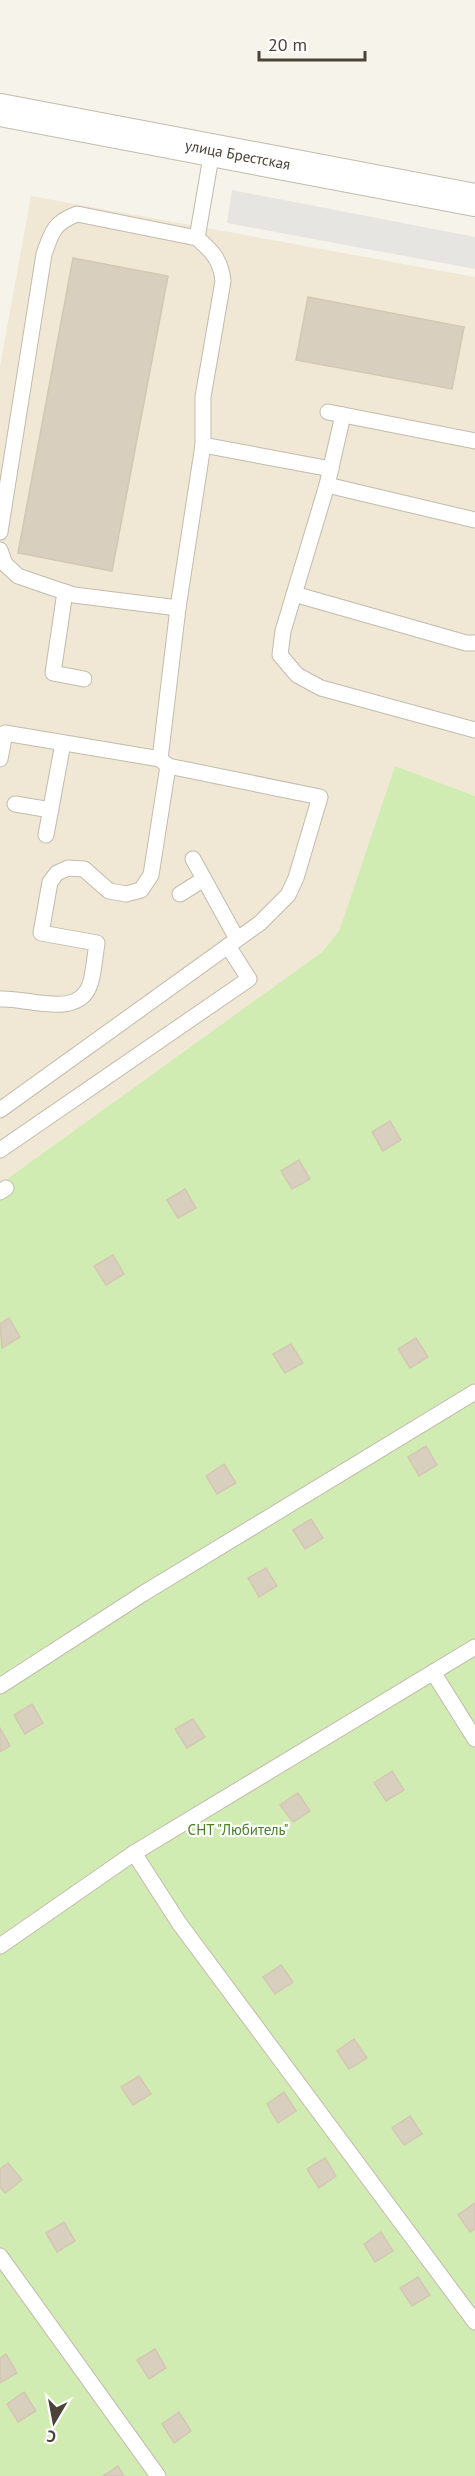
<svg xmlns="http://www.w3.org/2000/svg" width="475" height="2476" viewBox="0 0 475 2476" font-family="'PT Sans',sans-serif">
<style>
.education{fill:#f0e8d4}
.green{fill:#d1ecb2}
.parking{fill:#e7e5e2}
.building{fill:#d8cfbf;stroke:#d4c7b2;stroke-width:1.5}
.lines{fill:none;stroke-linecap:round;stroke-linejoin:round}
.lane-casing{stroke:#c2bbac;stroke-width:17}
.street-casing{stroke:#c2bbac;stroke-width:34}
.lane{stroke:#fff;stroke-width:15}
.street{stroke:#fff;stroke-width:32}
.labels{text-anchor:middle;stroke-width:4.5;stroke-linejoin:round;paint-order:stroke}
.street-label{font-size:15px;fill:#4b4338;stroke:#fff}
.park-label{font-size:15px;fill:#488126;stroke:#fff}
</style>
<rect width="100%" height="100%" fill="#f6f3ea"/>
<polygon class="education" points="31,196 475,277 475,796 395,766 339,931 322,952 0,1184 0,366"/>
<polygon class="green" points="395,766 475,796 475,2476 0,2476 0,1184 322,952 339,931"/>
<polygon class="parking" points="232,190 475,237 475,269 227,223"/>
<g class="building">
<polygon points="73,258 168,276 112,571 18,553"/>
<polygon points="308,297 464,327 452,389 296,360"/>
<polygon points="390,1121 401,1140 383,1151 372,1132"/>
<polygon points="299,1160 310,1179 292,1189 281,1171"/>
<polygon points="185,1189 196,1208 178,1218 167,1200"/>
<polygon points="113,1255 124,1274 106,1285 94,1266"/>
<polygon points="9,1318 20,1337 2,1348 0,1324"/>
<polygon points="416,1338 428,1357 410,1368 398,1349"/>
<polygon points="291,1344 303,1363 285,1373 273,1354"/>
<polygon points="426,1446 437,1465 419,1476 408,1457"/>
<polygon points="224,1464 236,1483 217,1494 206,1476"/>
<polygon points="311,1519 323,1538 305,1549 293,1530"/>
<polygon points="266,1568 277,1586 259,1597 248,1578"/>
<polygon points="32,1704 43,1723 25,1734 14,1715"/>
<polygon points="193,1719 205,1737 187,1748 175,1729"/>
<polygon points="0,1728 10,1746 0,1752"/>
<polygon points="392,1771 404,1790 386,1801 374,1783"/>
<polygon points="298,1793 310,1811 293,1822 280,1805"/>
<polygon points="281,1965 293,1982 275,1994 263,1977"/>
<polygon points="354,2039 367,2058 349,2069 337,2051"/>
<polygon points="139,2076 151,2094 133,2105 121,2087"/>
<polygon points="284,2092 296,2111 278,2123 267,2104"/>
<polygon points="410,2116 422,2134 404,2145 392,2128"/>
<polygon points="325,2158 336,2176 319,2188 307,2169"/>
<polygon points="8,2163 22,2180 5,2193 0,2187 0,2169"/>
<polygon points="475,2203 475,2229 470,2232 458,2215"/>
<polygon points="64,2222 75,2241 57,2252 46,2233"/>
<polygon points="381,2232 393,2251 375,2262 364,2244"/>
<polygon points="418,2277 430,2295 412,2306 400,2288"/>
<polygon points="155,2349 166,2368 149,2379 137,2360"/>
<polygon points="6,2354 17,2373 0,2383 0,2358"/>
<polygon points="24,2392 36,2411 18,2422 7,2404"/>
<polygon points="179,2412 191,2431 174,2443 162,2424"/>
<polygon points="118,2466 124,2476 103,2476"/>
</g>
<g class="lines">
<g class="lane-casing">
<g id="lane">
<polyline points="197,238 212,151"/>
<polyline points="328,412 475,441"/>
<polyline points="343,415 327,485 283,631 280,655 297,675 321,688 475,730"/>
<polyline points="203,445 331,469"/>
<polyline points="327,485 475,520"/>
<path d="M0,532L44,254C52,231 54,223 77,214L197,238C212,251 221,260 223,281L203,397V445L178,608L160,759"/>
<polyline points="0,550 5,564 18,576 47,586 74,595 178,608"/>
<polyline points="65,592 53,673 84,679"/>
<polyline points="294,594 466,643 475,643"/>
<polyline points="0,759 5,733 160,759 168,766 320,797 296,878 288,895 260,923 0,1110"/>
<polyline points="15,804 51,810"/>
<polyline points="46,835 63,743"/>
<polyline points="193,859 237,939"/>
<polyline points="180,894 204,879"/>
<path d="M0,999C29,997 81,1021 91,981C94,969 95,956 97,943L41,933L50,882L57,873L68,868L84,869L109,891L126,894L141,890L151,875L168,766"/>
<polyline points="0,1150 249,979 228,946"/>
<polyline points="0,1192 6,1188"/>
<polyline points="433,1672 475,1739"/>
<polyline points="0,1686 144,1593 475,1392"/>
<polyline points="134,1853 179,1923 475,2322"/>
<polyline points="0,1946 134,1853 475,1647"/>
<polyline points="0,2256 158,2476"/>
</g>
</g>
<g class="street-casing">
<g id="street">
<path id="s1" d="M0,110L475,200"/>
</g>
</g>
<use href="#lane" class="lane"/>
<use href="#street" class="street"/>
</g>
<g class="labels">
<g class="street-label">
<text dy="5" stroke="none"><textPath href="#s1" startOffset="242">улица Брестская</textPath></text>
</g>
<g class="park-label">
<text x="238" y="1835">СНТ "Любитель"</text>
</g>
</g>
<g transform="translate(54 2422) rotate(190)" stroke="#ffffff" stroke-width="4.5" paint-order="stroke">
<path d="M0-4.5L10 22L0 15L-10 22Z" fill="#4b4338"/>
<text y="-9" font-size="16" font-weight="bold" text-anchor="middle" fill="#4b4338">С</text>
</g>
<path d="M259 51v9h106v-9" fill="none" stroke="#4b4338" stroke-width="3"/>
<text x="268" y="51" font-size="18" fill="#4b4338" stroke="#ffffff" stroke-width="4.5" paint-order="stroke">20 m</text>
</svg>
